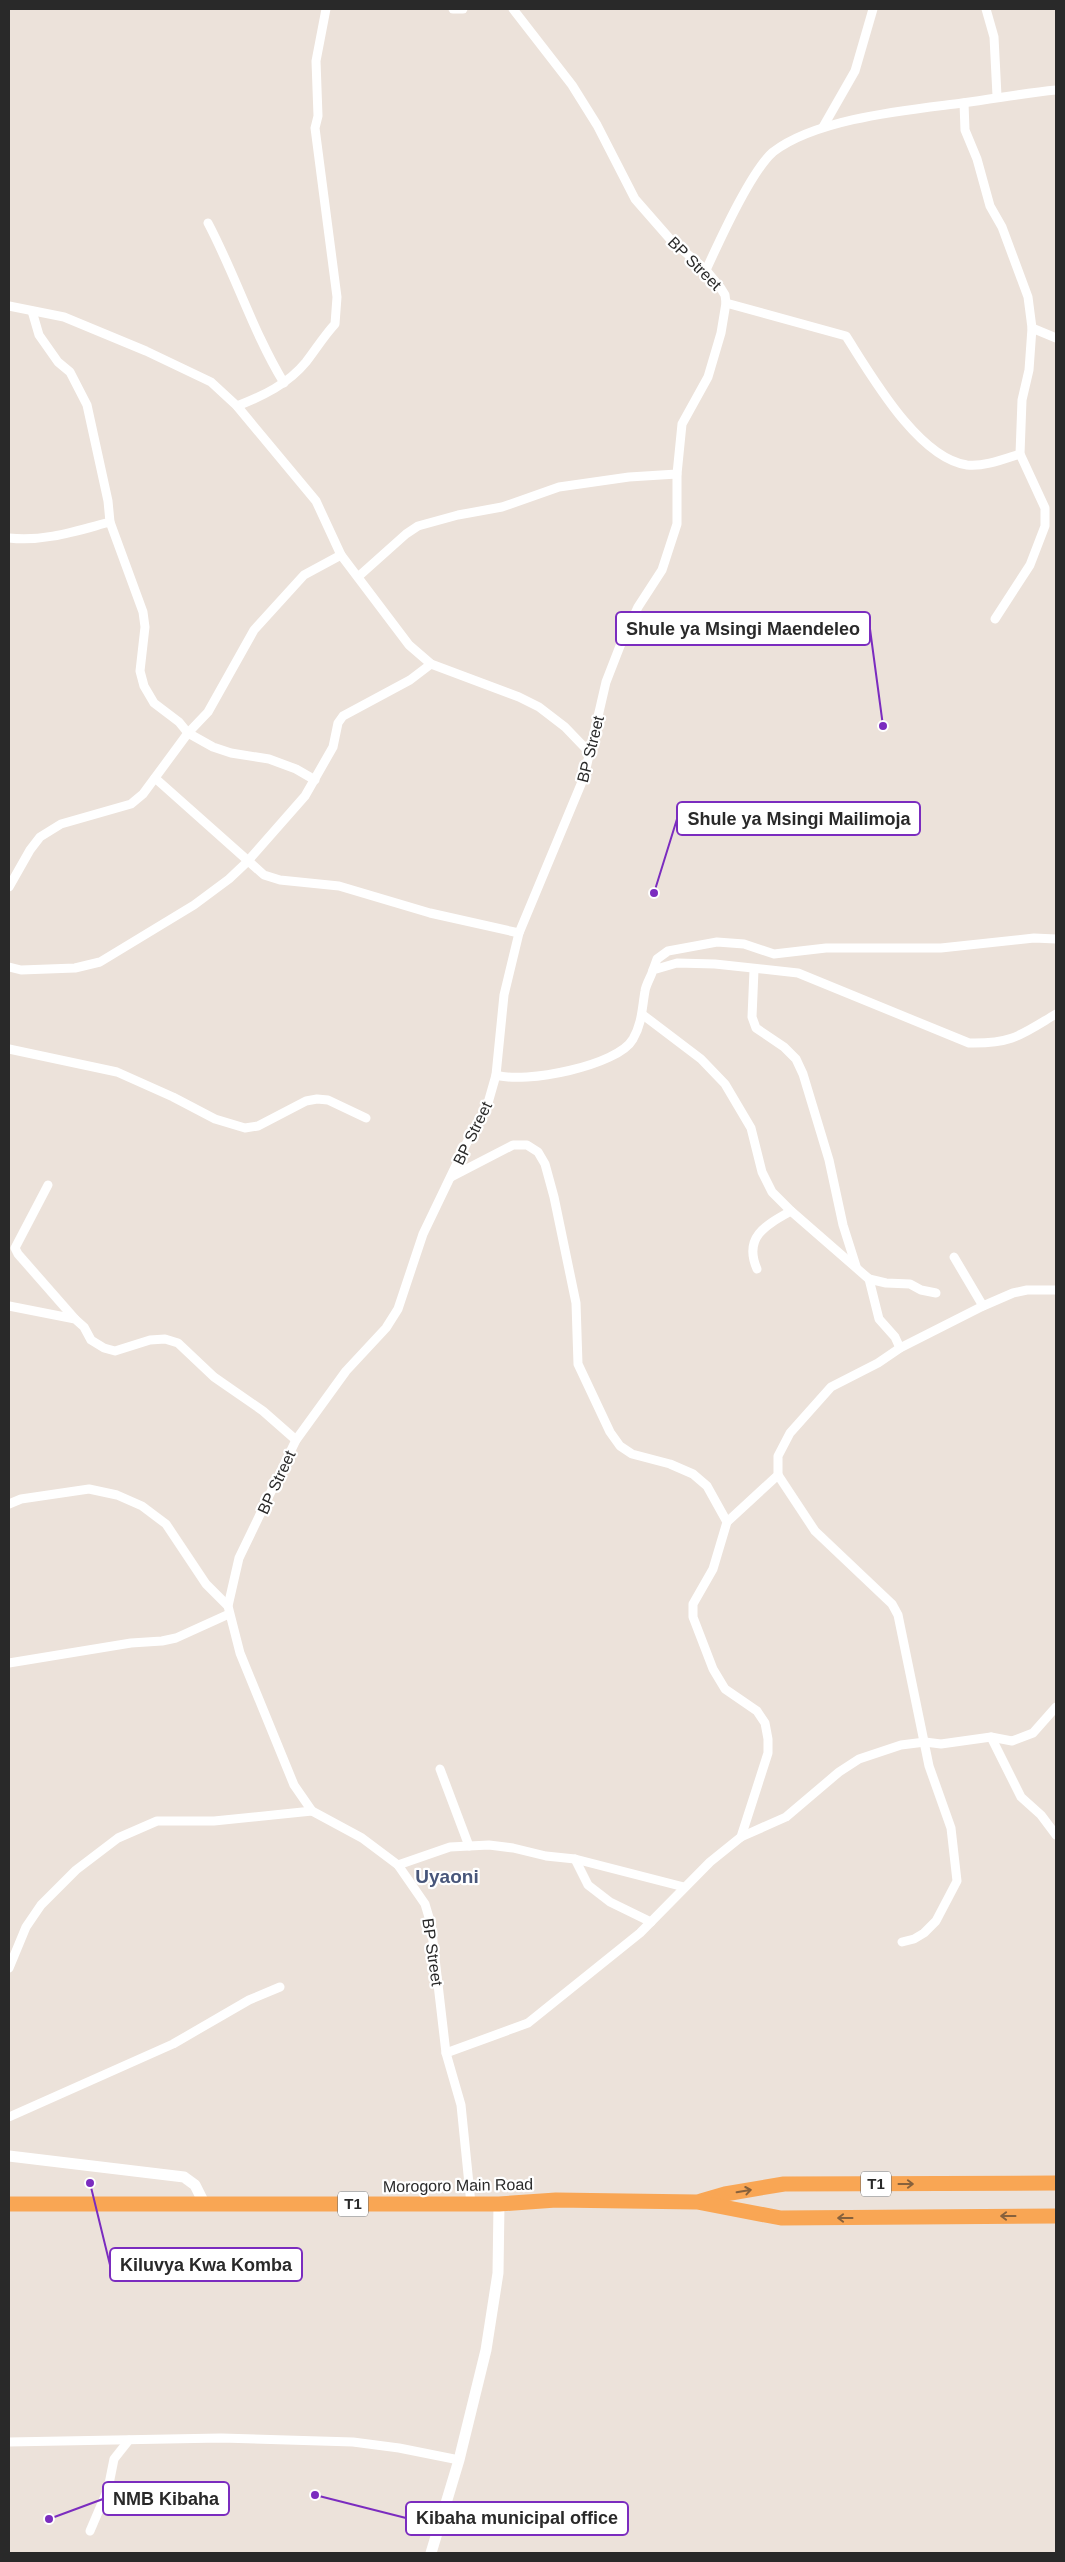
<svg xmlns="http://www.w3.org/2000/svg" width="1065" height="2562" viewBox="0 0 1065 2562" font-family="Arial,sans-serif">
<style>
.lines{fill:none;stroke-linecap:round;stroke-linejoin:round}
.minor{stroke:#fff;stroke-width:9}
.tertiary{stroke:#fff;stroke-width:11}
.trunk{stroke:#f9a654;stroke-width:15}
.oneway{stroke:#87613c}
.labels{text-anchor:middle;stroke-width:4.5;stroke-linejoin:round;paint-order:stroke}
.shield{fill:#fff;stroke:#696969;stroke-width:1}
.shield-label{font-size:15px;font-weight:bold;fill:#292929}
.street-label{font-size:16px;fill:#292929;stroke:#fff}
.quarter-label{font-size:19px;font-weight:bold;fill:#48567a;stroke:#fff}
.leader{fill:none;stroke:#7b2cbf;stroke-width:2}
.callout-dot{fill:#7b2cbf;stroke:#fff;stroke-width:2}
.callout{fill:#fff;stroke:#7b2cbf;stroke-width:2}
.callout-label{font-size:18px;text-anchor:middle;font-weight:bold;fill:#292929}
</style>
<rect width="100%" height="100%" fill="#ece2da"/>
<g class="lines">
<g class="minor">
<polyline points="453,9 463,9"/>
<polyline points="986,9 994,37 997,96"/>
<polyline points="964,103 965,130 977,159 990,206 1002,227 1028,297 1032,328 1029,370 1022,400 1020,454 1045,508 1045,526 1030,565 995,619"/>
<polyline points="823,127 855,71 873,9"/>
<path d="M208,223C236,276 253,332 284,383"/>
<path d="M706,270C719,242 751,171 773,152C817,118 908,110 962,103C994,99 1025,93 1056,90"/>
<path d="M726,303L846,336C871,375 918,458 967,465C984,467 1004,459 1020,454"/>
<polyline points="9,306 64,317 146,351 211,382 237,406 316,501 341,555 409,645 431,664 519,697 539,707 565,727 589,752"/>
<polyline points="32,311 39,335 58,362 70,372 87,405 108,501 110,522 143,612 145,627 140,671 144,686 154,703 179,722 188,733 213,747 231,753 269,759 296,769 315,780"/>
<polyline points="1032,328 1056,338"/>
<path d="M237,406C263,396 288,384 306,362C316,349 324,336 335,324L337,297L315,128L318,116L316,61L326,9"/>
<path d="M9,538C44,542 76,531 110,522"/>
<polyline points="359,576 406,534 418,526 458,515 502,507 559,487 629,477 677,474"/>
<polyline points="155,778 264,875 280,880 339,886 430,913 519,933"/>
<polyline points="9,887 30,850 40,837 61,824 131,804 143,794 188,733 208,712 254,630 304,575 341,555"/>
<polyline points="9,967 21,970 75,968 100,962 194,905 229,879 247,862 305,796 333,747 338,723 343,716 410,680 431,664"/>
<polyline points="653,970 657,959 668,951 717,942 744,944 774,954 826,948 941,948 1034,938 1056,939"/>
<polyline points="754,970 752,1017 756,1028 784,1047 796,1059 803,1074 829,1160 843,1225 856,1266"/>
<polyline points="643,1015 701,1059 725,1084 751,1128 762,1172 772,1192 791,1211 869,1279 879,1319 895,1337 900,1348"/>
<polyline points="9,1049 117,1072 173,1097 215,1119 245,1128 258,1126 306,1101 317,1099 328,1100 366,1118"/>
<path d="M496,1075C524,1084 618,1066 633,1039C642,1024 642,1008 645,991C646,984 651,977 653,970L677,963L715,964L798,973L969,1043C1012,1044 1021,1035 1056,1014"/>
<polyline points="451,1177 513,1145 527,1145 538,1152 545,1164 554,1197 576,1303 578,1364 610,1432 620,1446 632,1454 670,1464 693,1474 707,1486 727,1522 713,1569 693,1604 693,1617 713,1669 725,1689 757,1711 765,1723 768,1739 768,1753 741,1837"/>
<polyline points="48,1185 15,1248 18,1254 75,1319"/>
<polyline points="954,1257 983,1306"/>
<path d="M757,1269C743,1237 766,1225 791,1211"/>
<polyline points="869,1279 886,1283 910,1284 921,1290 936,1293"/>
<polyline points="9,1306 75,1319 84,1327 91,1340 104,1348 115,1351 150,1340 165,1339 178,1343 214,1377 263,1411 296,1440"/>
<polyline points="778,1475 815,1531 892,1604 898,1615 929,1766 951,1828 957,1881 936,1921 924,1933 914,1939 902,1942"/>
<polyline points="9,1504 21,1499 89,1489 117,1495 142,1506 166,1524 206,1584 228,1606"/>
<polyline points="727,1522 778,1475 778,1456 790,1433 831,1387 878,1363 900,1348 983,1306 1013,1293 1027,1290 1056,1290"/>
<polyline points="9,1663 131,1643 162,1641 176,1638 229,1614"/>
<polyline points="991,1737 1021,1797 1041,1815 1056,1835"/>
<polyline points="440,1769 469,1846"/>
<polyline points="575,1859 588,1885 610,1902 651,1922"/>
<polyline points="398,1865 450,1847 489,1845 513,1848 546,1856 575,1859 684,1887"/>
<polyline points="9,1968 26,1927 41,1905 76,1870 118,1838 157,1821 214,1821 312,1811"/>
<polyline points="446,2053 528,2023 640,1933 710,1862 741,1837 786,1817 839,1772 859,1759 901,1745 925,1742 941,1744 991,1737 1012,1741 1033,1733 1056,1707"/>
<polyline points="9,2117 173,2044 249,2000 280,1987"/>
<polyline points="471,2204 461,2105 446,2053 431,1924 425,1904 398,1865 362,1838 312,1811 294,1785 240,1653 228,1606 239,1558 296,1440 346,1371 386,1328 398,1309 423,1234 471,1134 486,1110 496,1075 504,995 519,933 584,777 606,682 620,646 638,607 662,570 677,524 677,474 682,424 708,377 721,333 726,303 725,295 720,287 706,270 670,239 635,199 597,125 572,85 513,9"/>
<polyline points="9,2442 221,2438 353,2442 399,2448 459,2460"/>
<polyline points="90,2531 108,2489 114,2459 129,2440"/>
</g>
<g class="tertiary">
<polyline points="9,2156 184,2177 195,2185 204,2203"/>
<polyline points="431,2553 459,2460 486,2350 498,2273 499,2204"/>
</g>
<g class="trunk">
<polyline points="701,2201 725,2194 784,2184 1056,2183"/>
<polyline points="9,2204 499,2204 556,2200 697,2202 781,2218 1056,2216"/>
</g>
</g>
<defs><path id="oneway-shaft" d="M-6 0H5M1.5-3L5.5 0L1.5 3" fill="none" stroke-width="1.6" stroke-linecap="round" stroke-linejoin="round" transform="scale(1.25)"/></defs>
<g class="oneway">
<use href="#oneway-shaft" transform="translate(906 2184)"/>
<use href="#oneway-shaft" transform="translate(744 2191) rotate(-9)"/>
<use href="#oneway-shaft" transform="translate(1008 2216) rotate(180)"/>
<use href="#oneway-shaft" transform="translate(845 2218) rotate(180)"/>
</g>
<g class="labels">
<g class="shield">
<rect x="861" y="2171.5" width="30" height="25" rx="4"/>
<rect x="338" y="2191.5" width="30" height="25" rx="4"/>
</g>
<g class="shield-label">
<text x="876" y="2189">T1</text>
<text x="353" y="2209">T1</text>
</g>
<g class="street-label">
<text transform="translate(695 263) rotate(45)" y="6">BP Street</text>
<text transform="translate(590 749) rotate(-76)" y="6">BP Street</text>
<text transform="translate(472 1133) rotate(-64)" y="6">BP Street</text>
<text transform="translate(276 1482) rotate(-65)" y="6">BP Street</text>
<text transform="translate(433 1952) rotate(82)" y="6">BP Street</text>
<text transform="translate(458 2185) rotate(-1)" y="6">Morogoro Main Road</text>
</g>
<g class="quarter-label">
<text x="447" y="1883">Uyaoni</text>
</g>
</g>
<path class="leader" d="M883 726L870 629M654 893L677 819M90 2183L110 2265M49 2519L103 2499M315 2495L406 2518"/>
<g class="callout-dot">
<circle cx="883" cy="726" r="5"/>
<circle cx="654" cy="893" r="5"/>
<circle cx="90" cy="2183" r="5"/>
<circle cx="49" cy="2519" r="5"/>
<circle cx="315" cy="2495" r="5"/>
</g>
<g class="callout">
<rect x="616" y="612" width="254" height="33" rx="5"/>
<rect x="677" y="802" width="243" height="33" rx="5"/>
<rect x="110" y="2248" width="192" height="33" rx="5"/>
<rect x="103" y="2482" width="126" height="33" rx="5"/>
<rect x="406" y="2502" width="222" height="33" rx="5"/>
</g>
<g class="callout-label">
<text x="743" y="635">Shule ya Msingi Maendeleo</text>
<text x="799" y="825">Shule ya Msingi Mailimoja</text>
<text x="206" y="2271">Kiluvya Kwa Komba</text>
<text x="166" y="2505">NMB Kibaha</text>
<text x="517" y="2524">Kibaha municipal office</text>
</g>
<rect width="1065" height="2562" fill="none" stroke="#292929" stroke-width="20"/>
</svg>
